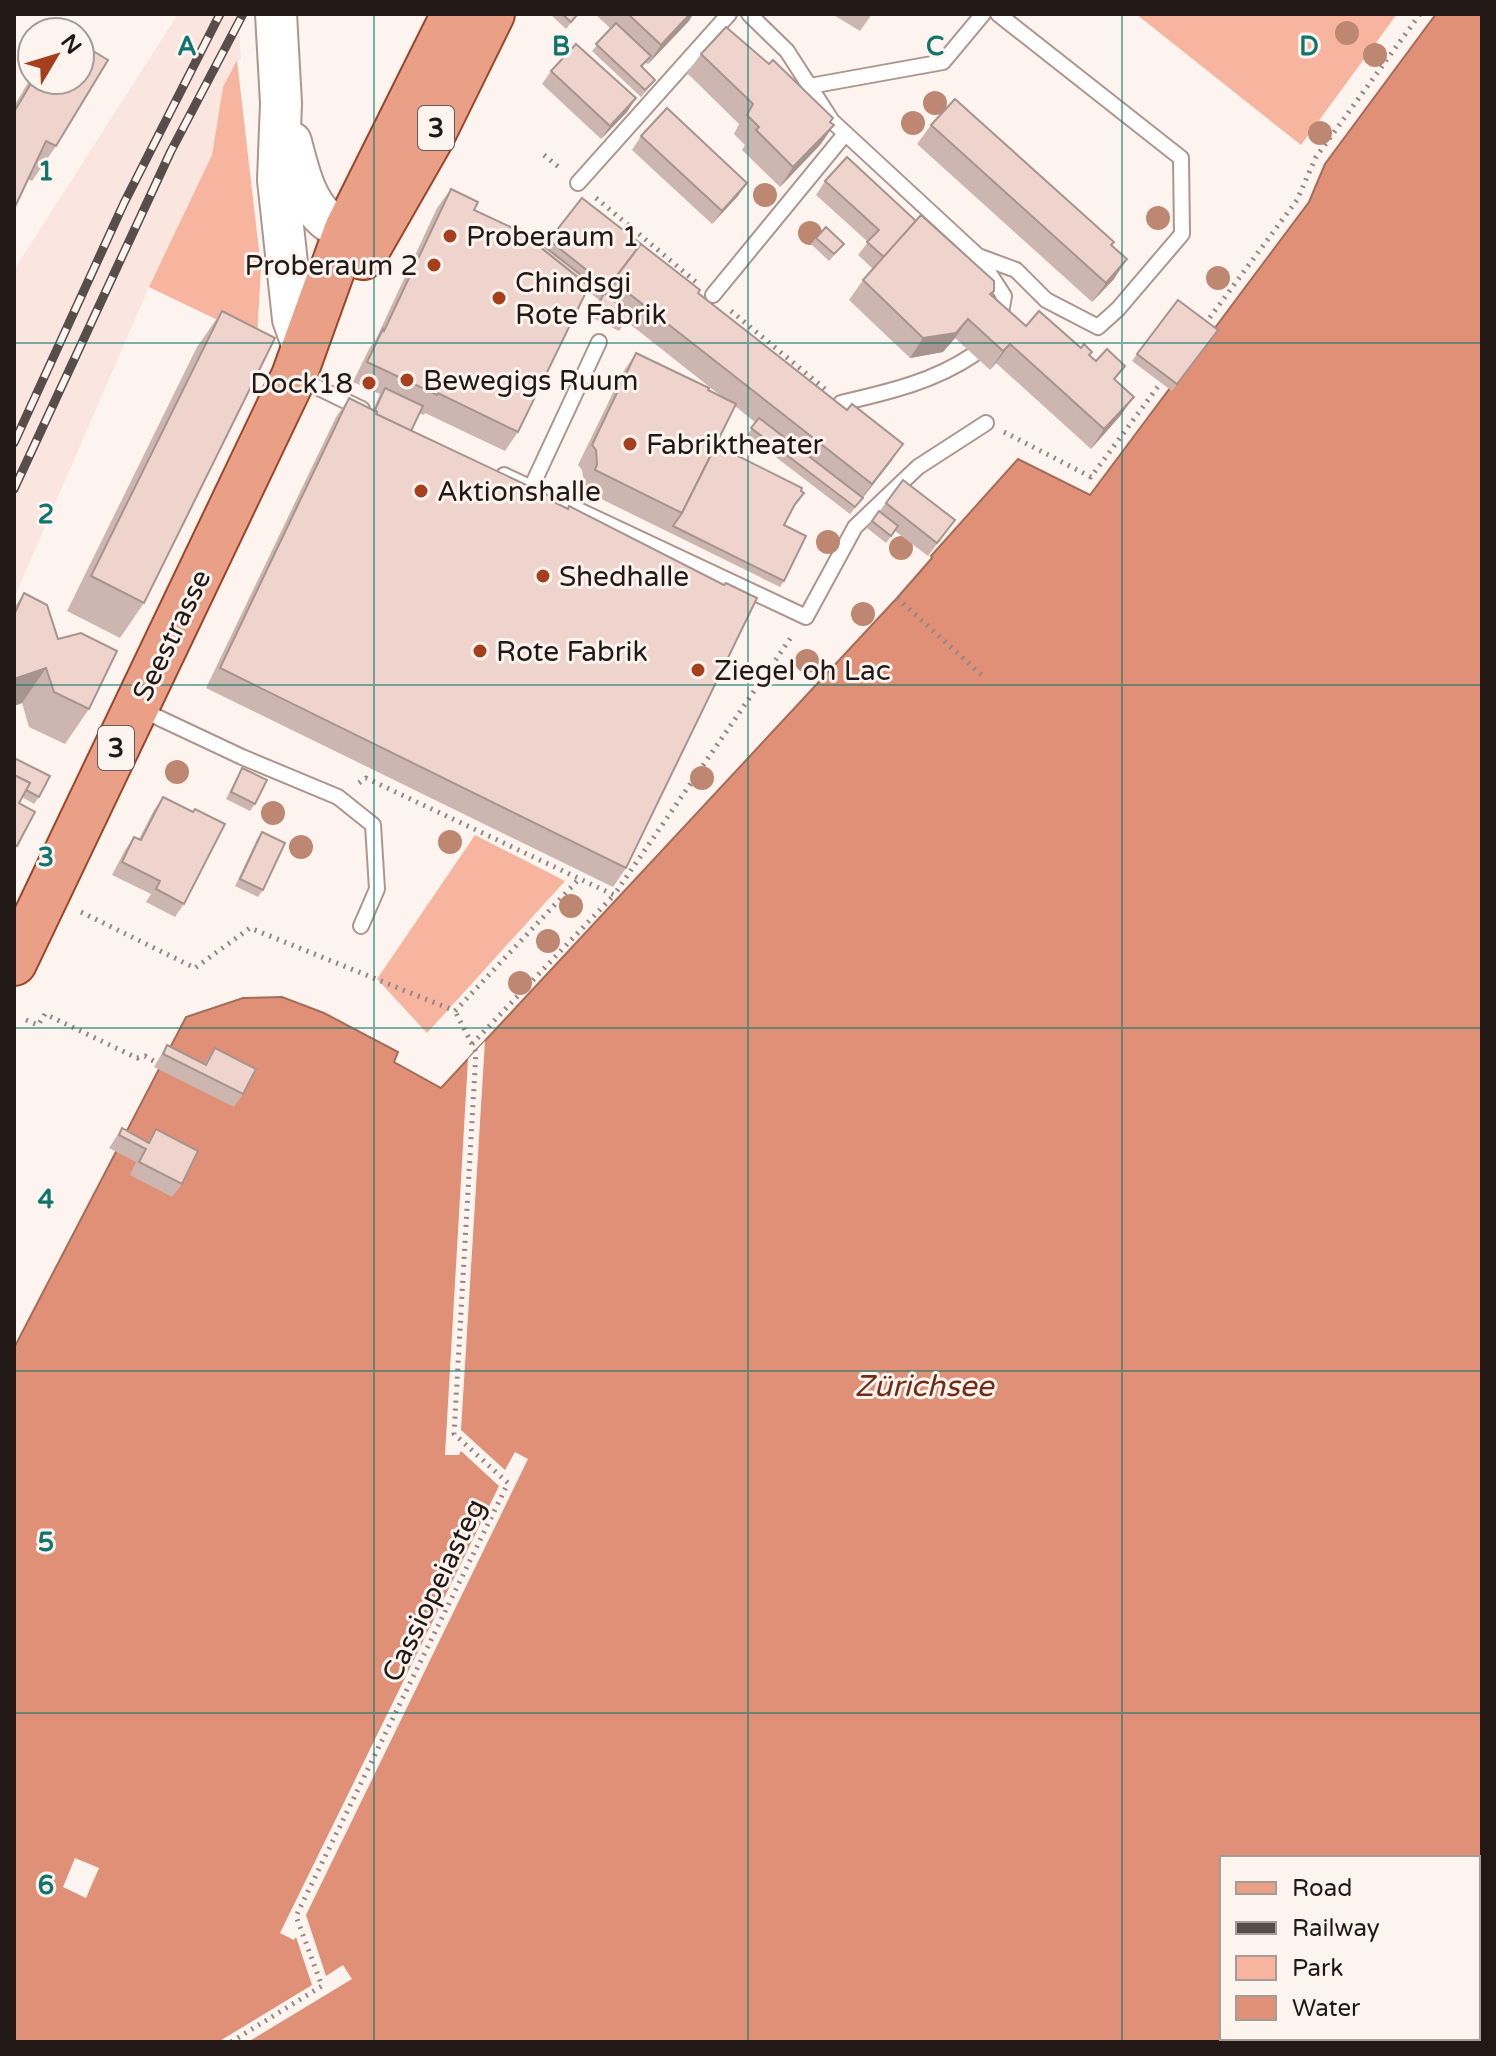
<svg xmlns="http://www.w3.org/2000/svg" width="1496" height="2056" viewBox="0 0 1496 2056" font-family="'Varela Round',sans-serif">
<style>
.built{fill:#fbe6df}
.green{fill:#f7b5a0}
.water{fill:#df9077;stroke:#a66c5a;stroke-width:2;fill-rule:evenodd}
.pier{fill:#fdf3ef}
.lines{fill:none;stroke-linecap:round;stroke-linejoin:round}
.service-casing{stroke:#ae958d;stroke-width:18}
.secondary-casing{stroke:#ae958d;stroke-width:44}
.primary-casing{stroke:#9b472b;stroke-width:48}
.path{stroke:#928885;stroke-width:5;stroke-dasharray:2 6;stroke-linecap:butt}
.service{stroke:#fff;stroke-width:14}
.secondary{stroke:#fff;stroke-width:40}
.primary{stroke:#eaa087;stroke-width:44}
.rail-casing{stroke:#574e4b;stroke-width:9}
.rail{stroke:#fdf3ef;stroke-width:6;stroke-dasharray:18;stroke-linecap:butt}
.tree{fill:#be8772}
.wall{fill:#cdb6af}
.shaded-wall{fill:#a7948f}
.building{fill:#eed4cc;stroke:#a7948f;stroke-width:2}
.grid{fill:none;stroke:#0f766e;stroke-width:2;stroke-opacity:0.55}
.poi-dot{fill:#a63f1b;stroke:#fdf3ef;stroke-width:3}
.labels{text-anchor:middle;stroke-width:6;stroke-linejoin:round;paint-order:stroke}
.shield{fill:#fdf3ef;stroke:#645a57;stroke-width:2}
.shield-label{font-size:26px;font-weight:bold;fill:#221916}
.poi-label{font-size:28px;fill:#221916;stroke:#fdf3ef;text-anchor:start}
.street-label{font-size:28px;fill:#221916;stroke:#fdf3ef}
.water-label{font-size:30px;font-style:italic;fill:#722c14;stroke:#fdf3ef}
.grid-label{font-size:26px;text-anchor:middle;font-weight:bold;fill:#0f766e;stroke:#fdf3ef;stroke-width:6;stroke-linejoin:round;paint-order:stroke}
</style>
<rect width="100%" height="100%" fill="#fdf3ef"/>
<polygon class="built" points="178,14 238,14 241,60 237,60 223,87 212,155 149,287 14,598 14,270"/>
<g class="green">
<polygon points="1136,14 1397,14 1301,145"/>
<polygon points="237,60 261,268 257,339 149,287 212,155 223,87"/>
<polygon points="475,835 565,881 427,1033 377,979"/>
</g>
<path class="water" d="M1436,14H1482V2042H14V1348L186,1017L243,998L282,997L324,1013L398,1052L394,1062L441,1088L897,598L932,558L931,556L1018,459L1090,495L1309,202L1325,164ZM1222,1858H1478V2038H1222Z"/>
<g class="pier">
<polygon points="485,1041 461,1430 505,1470 515,1452 528,1459 306,1915 326,1976 343,1965 352,1979 248,2042 218,2042 312,1985 296,1937 294,1940 280,1933 499,1486 461,1451 459,1455 445,1455 468,1059"/>
<polygon points="75,1858 99,1868 86,1898 63,1887"/>
</g>
<g class="lines">
<g class="service-casing">
<g id="service">
<polyline points="749,14 787,51 832,121 978,256 1004,296 999,324"/>
<polyline points="810,86 943,62 983,14"/>
<polyline points="578,183 729,14"/>
<polyline points="978,256 1016,270 1046,300 1098,327 1118,309 1182,234 1181,158 998,14"/>
<polyline points="713,295 845,134"/>
<polyline points="298,378 362,409"/>
<path d="M841,403C888,392 933,382 973,355"/>
<polyline points="504,475 806,617 855,527 918,467 986,423"/>
<polyline points="531,488 599,342"/>
<polyline points="140,709 242,757 338,797 373,825 377,889 361,926"/>
</g>
</g>
<g class="secondary-casing">
<g id="secondary">
<polyline points="276,14 281,103 278,180 293,319 304,350"/>
<path d="M291,142C298,168 305,203 327,220C340,230 359,234 373,240"/>
</g>
</g>
<g class="primary-casing">
<g id="primary">
<polyline points="363,257 431,138 492,14"/>
<polyline points="14,963 294,376 347,229 454,14"/>
</g>
</g>
<g class="path">
<polyline points="544,155 561,169"/>
<polyline points="596,198 696,282"/>
<polyline points="731,311 825,389"/>
<polyline points="1205,324 1297,200 1316,157 1420,14"/>
<polyline points="1004,432 1091,477 1165,377"/>
<polyline points="897,598 985,678"/>
<polyline points="359,783 366,778 614,895 792,636"/>
<polyline points="81,912 195,968 250,928 455,1011"/>
<polyline points="455,1011 578,880"/>
<polyline points="26,1020 38,1025 45,1014 137,1058 145,1056 160,1065"/>
<polyline points="472,1044 614,895"/>
<polyline points="231,2042 322,1986 296,1916 508,1483 454,1434 476,1052 455,1011"/>
</g>
<use href="#service" class="service"/>
<use href="#secondary" class="secondary"/>
<use href="#primary" class="primary"/>
<g class="rail-casing">
<g id="rail">
<polyline points="14,443 124,203 220,14"/>
<polyline points="14,489 171,151 243,14"/>
</g>
</g>
<use href="#rail" class="rail"/>
</g>
<g class="tree">
<circle cx="1347" cy="33" r="12"/>
<circle cx="1375" cy="55" r="12"/>
<circle cx="935" cy="103" r="12"/>
<circle cx="913" cy="123" r="12"/>
<circle cx="1320" cy="133" r="12"/>
<circle cx="765" cy="195" r="12"/>
<circle cx="1158" cy="218" r="12"/>
<circle cx="810" cy="233" r="12"/>
<circle cx="1218" cy="278" r="12"/>
<circle cx="828" cy="542" r="12"/>
<circle cx="901" cy="548" r="12"/>
<circle cx="863" cy="614" r="12"/>
<circle cx="807" cy="661" r="12"/>
<circle cx="177" cy="772" r="12"/>
<circle cx="702" cy="778" r="12"/>
<circle cx="273" cy="813" r="12"/>
<circle cx="450" cy="842" r="12"/>
<circle cx="301" cy="847" r="12"/>
<circle cx="571" cy="906" r="12"/>
<circle cx="548" cy="941" r="12"/>
<circle cx="520" cy="983" r="12"/>
</g>
<g class="wall">
<polygon points="550,14 576,14 577,15 566,29"/>
<polygon points="595,14 693,14 689,21 648,64 646,63 642,67 655,80 641,97 592,51 611,29"/>
<polygon points="832,14 872,14 860,31"/>
<polygon points="701,54 831,122 834,125 820,145 780,187 742,150 745,145 734,134 739,124 687,73"/>
<polygon points="551,71 636,98 627,112 601,139 542,84"/>
<polygon points="32,76 32,80 80,80 56,146 32,181 28,179 14,209 14,106"/>
<polygon points="931,125 1112,245 1114,279 1092,302 917,144"/>
<polygon points="641,136 738,196 712,224 632,150"/>
<polygon points="825,181 994,291 991,295 1026,326 1092,352 1089,356 1134,397 1120,416 1091,449 996,363 990,370 955,338 943,352 910,358 849,300 863,280 873,269 858,255 868,242 816,195"/>
<polygon points="451,189 474,210 516,233 545,247 582,198 698,293 847,410 903,444 850,514 747,435 756,423 735,406 716,445 801,491 800,500 793,508 784,525 784,581 780,587 581,489 584,483 582,470 578,465 623,372 636,353 726,400 626,321 619,331 591,317 599,300 587,290 518,432 505,451 425,413 424,415 419,413 411,431 552,501 626,868 613,887 206,688 336,417 349,398 373,410 380,394 353,382 369,349 376,339 437,208"/>
<polygon points="816,238 844,244 829,261 811,244"/>
<polygon points="1178,300 1218,330 1172,391 1132,361"/>
<polygon points="222,311 144,603 120,638 67,611 197,347"/>
<polygon points="903,480 955,520 928,556 895,531 886,543 867,528"/>
<polygon points="24,593 58,639 89,709 65,744 29,727 22,703 14,706 14,608"/>
<polygon points="14,758 39,797 34,804 22,797 19,803 17,846 14,851"/>
<polygon points="242,768 255,804 250,811 226,799 238,775"/>
<polygon points="163,797 184,904 175,917 146,902 151,894 112,875 125,850 134,837 139,839 154,810"/>
<polygon points="262,832 263,890 258,897 235,886 257,839"/>
<polygon points="167,1045 204,1064 215,1048 243,1094 234,1107 154,1067"/>
<polygon points="122,1128 148,1142 156,1129 182,1184 172,1197 130,1175 136,1162 109,1148"/>
</g>
<g class="shaded-wall">
<polygon points="690,14 693,14 689,21 648,64 661,45"/>
<polygon points="636,98 627,112 601,139 610,126"/>
<polygon points="834,125 820,145 780,187 793,167"/>
<polygon points="747,183 738,196 712,224 722,211"/>
<polygon points="1127,259 1114,279 1092,302 1106,283"/>
<polygon points="968,319 955,338 943,352 910,358 923,338"/>
<polygon points="1010,344 996,363 990,370 1003,351"/>
<polygon points="1134,397 1120,416 1091,449 1104,429"/>
<polygon points="903,444 890,463 850,514 872,484"/>
<polygon points="46,668 22,703 14,706 14,679"/>
</g>
<g class="building">
<polygon points="562,14 576,14 577,15 571,22"/>
<polygon points="628,14 690,14 661,45"/>
<polygon points="616,23 651,56 641,66 655,80 645,90 596,44"/>
<polygon points="726,27 769,64 773,60 833,118 830,122 834,125 793,167 756,130 759,127 747,115 753,104 701,54"/>
<polygon points="80,43 108,60 56,146 46,141 14,209 14,112 33,80 80,80"/>
<polygon points="576,44 636,98 610,126 551,71"/>
<polygon points="955,99 1114,242 1111,245 1127,259 1106,283 931,125"/>
<polygon points="667,108 747,183 722,211 641,136"/>
<polygon points="847,157 916,221 884,257 867,242 879,230 825,181"/>
<polygon points="451,189 478,202 474,210 517,230 516,233 534,242 589,286 518,432 438,393 437,395 367,362 383,329 384,331"/>
<polygon points="582,198 641,244 608,287 549,240"/>
<polygon points="921,215 994,281 994,291 990,294 1026,326 1039,311 1081,348 1084,344 1092,352 1089,355 1096,361 1107,349 1125,366 1114,379 1134,397 1104,429 1010,344 1003,351 968,319 956,333 923,338 863,280"/>
<polygon points="826,227 844,244 834,254 816,238"/>
<polygon points="522,229 586,279 584,282 534,242 518,234"/>
<polygon points="641,244 700,290 698,293 847,410 852,404 903,444 872,484 613,281"/>
<polygon points="604,293 630,314 624,324 596,310"/>
<polygon points="1178,300 1218,330 1177,384 1137,354"/>
<polygon points="222,311 275,338 144,603 91,576"/>
<polygon points="636,353 709,388 708,390 736,404 682,513 595,470 597,464 596,450 592,445"/>
<polygon points="385,388 423,406 411,431 376,414 377,412 375,410"/>
<polygon points="349,398 377,412 376,414 554,498 552,501 568,509 569,506 724,585 726,583 757,598 626,868 220,668"/>
<polygon points="759,418 863,498 855,507 751,428"/>
<polygon points="716,445 802,488 801,491 804,493 795,504 784,525 806,536 784,581 673,526 682,513"/>
<polygon points="903,480 955,520 937,543 886,503"/>
<polygon points="879,511 898,526 891,536 872,521"/>
<polygon points="24,593 47,605 58,639 81,633 117,651 89,709 54,692 46,668 14,679 14,615"/>
<polygon points="14,758 50,776 39,797 26,790 30,783 14,775"/>
<polygon points="242,768 267,780 255,804 231,792"/>
<polygon points="14,775 30,783 19,803 35,812 17,846 14,845"/>
<polygon points="163,797 193,812 195,809 225,824 184,904 156,889 160,881 122,862 134,837 141,840"/>
<polygon points="262,832 285,843 263,890 240,879"/>
<polygon points="167,1045 206,1065 215,1048 256,1069 243,1094 163,1054"/>
<polygon points="122,1128 149,1143 156,1129 198,1151 182,1184 139,1162 146,1149 119,1135"/>
</g>
<path class="grid" d="M374,14V2042M748,14V2042M1122,14V2042M14,343H1482M14,685H1482M14,1028H1482M14,1371H1482M14,1713H1482"/>
<g class="poi-dot">
<circle cx="450" cy="236" r="8"/>
<circle cx="434" cy="265" r="8"/>
<circle cx="499" cy="298" r="8"/>
<circle cx="407" cy="380" r="8"/>
<circle cx="369" cy="383" r="8"/>
<circle cx="630" cy="444" r="8"/>
<circle cx="421" cy="491" r="8"/>
<circle cx="543" cy="576" r="8"/>
<circle cx="480" cy="651" r="8"/>
<circle cx="698" cy="670" r="8"/>
</g>
<g class="labels">
<g class="shield">
<rect x="418" y="106" width="36" height="44" rx="6"/>
<rect x="98" y="726" width="36" height="44" rx="6"/>
</g>
<g class="shield-label">
<text x="436" y="137">3</text>
<text x="116" y="757">3</text>
</g>
<g class="poi-label">
<text x="466" y="246">Proberaum 1</text>
<text x="418" y="275" text-anchor="end">Proberaum 2</text>
<text x="515" y="292">Chindsgi<tspan x="515" dy="32">Rote Fabrik</tspan></text>
<text x="423" y="390">Bewegigs Ruum</text>
<text x="353" y="393" text-anchor="end">Dock18</text>
<text x="646" y="454">Fabriktheater</text>
<text x="437" y="501">Aktionshalle</text>
<text x="559" y="586">Shedhalle</text>
<text x="496" y="661">Rote Fabrik</text>
<text x="714" y="680">Ziegel oh Lac</text>
</g>
<g class="street-label">
<text transform="translate(171 635) rotate(-64)" y="10">Seestrasse</text>
<text transform="translate(433 1590) rotate(-64)" y="10">Cassiopeiasteg</text>
</g>
<g class="water-label">
<text x="924" y="1396">Zürichsee</text>
</g>
</g>
<g class="grid-label">
<text x="187" y="55">A</text>
<text x="561" y="55">B</text>
<text x="935" y="55">C</text>
<text x="1309" y="55">D</text>
<text x="46" y="180">1</text>
<text x="46" y="523">2</text>
<text x="46" y="866">3</text>
<text x="46" y="1208">4</text>
<text x="46" y="1551">5</text>
<text x="46" y="1894">6</text>
</g>
<rect width="1496" height="2056" fill="none" stroke="#221916" stroke-width="32"/>
<rect x="1220" y="1856" width="260" height="184" fill="#fdf3ef" stroke="#a59c98" stroke-width="2"/>
<rect x="1236" y="1882" width="40" height="12" fill="#eaa087" stroke="#a59c98" stroke-width="2"/>
<text x="1292" y="1896" font-size="24" fill="#221916">Road</text>
<rect x="1236" y="1922" width="40" height="12" fill="#574e4b" stroke="#a59c98" stroke-width="2"/>
<text x="1292" y="1936" font-size="24" fill="#221916">Railway</text>
<rect x="1236" y="1956" width="40" height="24" fill="#f7b5a0" stroke="#a59c98" stroke-width="2"/>
<text x="1292" y="1976" font-size="24" fill="#221916">Park</text>
<rect x="1236" y="1996" width="40" height="24" fill="#df9077" stroke="#a59c98" stroke-width="2"/>
<text x="1292" y="2016" font-size="24" fill="#221916">Water</text>
<g transform="translate(56 56) rotate(52)"><circle r="38" fill="#fdf3ef" stroke="#a59c98" stroke-width="2"/>
<path d="M0-6L14 30L0 20L-14 30Z" fill="#a63f1b"/>
<text y="-12" font-size="22" font-weight="bold" text-anchor="middle" fill="#221916">N</text>
</g>
</svg>
